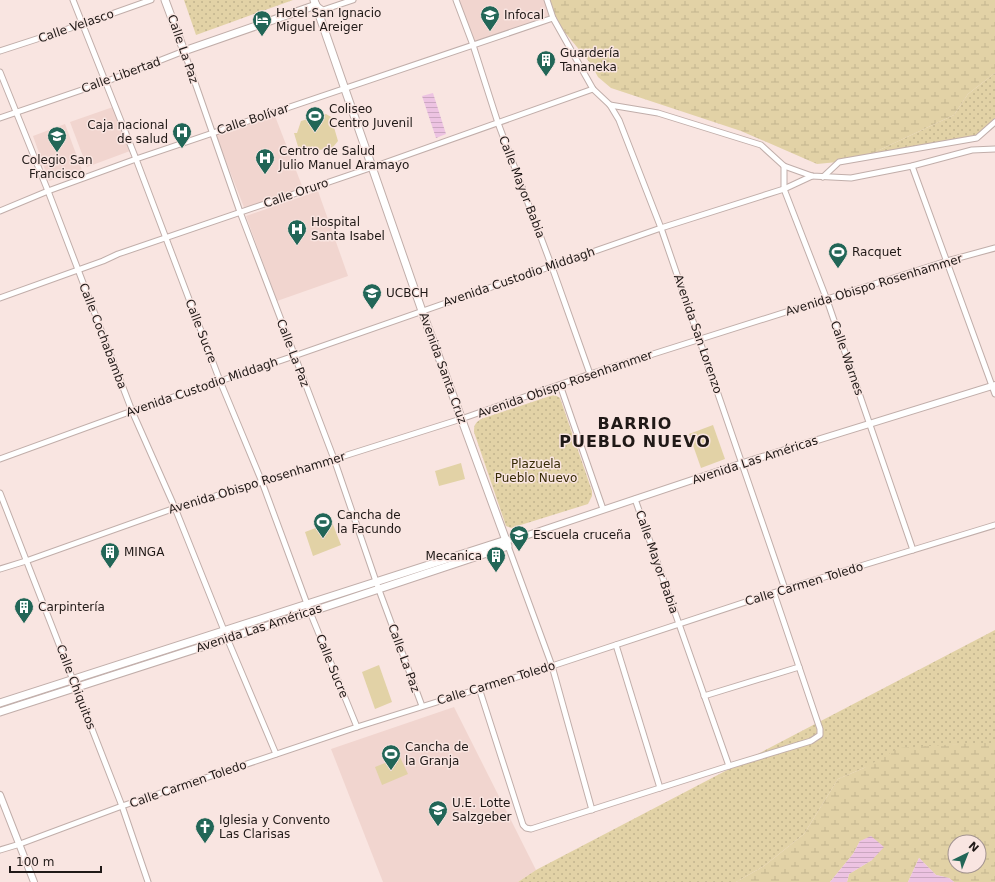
<svg xmlns="http://www.w3.org/2000/svg" width="995" height="882" viewBox="0 0 995 882" font-family="'DejaVu Sans',sans-serif">
<style>
.built{fill:#f1d5cf}
.grass{fill:url(#grass-dots)}
.wetland{fill:url(#wetland-marsh);fill-rule:evenodd}
.garden{fill:#e2d2a6}
.water{fill:url(#water-rules)}
.lines{fill:none;stroke-linecap:round;stroke-linejoin:round}
.minor-casing{stroke:#c1aeaa;stroke-width:7}
.tertiary-casing{stroke:#c1aeaa;stroke-width:8}
.secondary-casing{stroke:#c1aeaa;stroke-width:9}
.minor{stroke:#fff;stroke-width:5}
.tertiary{stroke:#fff;stroke-width:6}
.secondary{stroke:#fff;stroke-width:7}
.labels{text-anchor:middle;stroke-width:3;stroke-linejoin:round;paint-order:stroke}
.poi-label{font-size:12px;fill:#201917;stroke:#f9e5e1;text-anchor:start}
.street-label{font-size:12px;fill:#201917;stroke:#f9e5e1}
.park-label{font-size:12px;fill:#362a04;stroke:#f9e5e1}
.district-label{font-size:16px;font-weight:bold;letter-spacing:1px;fill:#201917;stroke:#f9e5e1}
</style>
<defs>
<pattern id="grass-dots" width="8" height="8" patternUnits="userSpaceOnUse"><rect width="8" height="8" fill="#e2d2a6"/><path d="M2 2h.1M6 6h.1" fill="none" stroke="#c2b48e" stroke-width="1.8" stroke-linecap="round"/></pattern>
<pattern id="wetland-marsh" width="20" height="14" patternUnits="userSpaceOnUse"><rect width="20" height="14" fill="#e2d2a6"/><path d="M1 5h8M5 5V1M11 12h8M15 12V8" fill="none" stroke="#c2b48e"/></pattern>
<pattern id="water-rules" width="6" height="5" patternUnits="userSpaceOnUse"><rect width="6" height="5" fill="#edc3e2"/><path d="M0 2.5h6" fill="none" stroke="#cba7c1"/></pattern>
</defs>
<rect width="100%" height="100%" fill="#f9e5e1"/>
<g class="built">
<polygon points="456,0 547,0 553,18 473,45"/>
<polygon points="113,107 130,151 87,167 70,122"/>
<polygon points="272,115 275,116 304,191 245,210 215,133"/>
<polygon points="65,124 82,170 49,181 33,136"/>
<polygon points="318,191 348,276 277,301 246,216"/>
<polygon points="454,707 536,870 518,882 383,882 331,749"/>
</g>
<g class="grass">
<polygon points="184,0 293,0 196,35"/>
<polygon points="995,73 995,122 977,138 858,160 954,115 968,94"/>
<path d="M555,395L560,398L592,491V496L588,504L511,528L506,526L474,432C474,425 475,423 481,419L550,396Z"/>
<polygon points="995,630 995,743 951,745 864,768 838,779 804,834 764,866 736,882 518,882 536,870"/>
</g>
<g class="wetland">
<polygon points="547,0 995,0 995,73 968,94 954,115 858,160 817,164 741,131 611,88 598,77 591,64 553,18"/>
<path d="M974,743H995V882H954L949,878L936,875L919,858L908,882H847L849,874L872,860L860,841L853,854L830,882H736L764,866L804,834L838,779L864,768L899,748ZM955,842H979V866H955Z"/>
</g>
<g class="garden">
<polygon points="326,114 331,117 338,141 333,147 310,152 303,148 299,150 294,133 297,133 301,121"/>
<polygon points="713,425 725,459 701,468 689,434"/>
<polygon points="461,463 465,479 439,486 435,471"/>
<polygon points="332,522 341,545 313,556 305,532"/>
<polygon points="379,665 392,702 375,709 362,672"/>
<polygon points="400,757 408,774 382,785 375,767"/>
</g>
<g class="water">
<polygon points="433,93 446,134 436,138 422,96"/>
<polygon points="871,836 884,847 872,860 849,874 847,882 830,882 853,854 860,841"/>
<polygon points="919,858 936,875 949,878 954,882 908,882"/>
</g>
<g class="lines">
<g class="minor-casing">
<g id="minor">
<polyline points="73,0 136,159 220,381 262,482 310,612 357,727"/>
<polyline points="456,0 473,45 498,123 552,267 590,374"/>
<polyline points="547,0 553,18 593,89 610,105 619,120 661,228 785,589"/>
<polyline points="316,5 323,10 353,0"/>
<polyline points="0,51 83,24 151,0"/>
<polyline points="0,72 48,191 132,411 175,508 227,638 276,754"/>
<polyline points="610,105 658,113 761,145 784,166 812,176 851,178 912,166 972,150 995,149"/>
<polyline points="0,118 105,82 184,51 240,212 334,459 379,590 422,706"/>
<polyline points="784,166 784,189 827,300 913,550"/>
<polyline points="912,166 995,394"/>
<polyline points="823,177 839,162 977,138 995,122"/>
<polyline points="0,211 48,191 136,159 553,18"/>
<polyline points="0,298 103,261 118,254 373,167 593,89"/>
<polyline points="560,385 603,509"/>
<polyline points="0,459 132,411 294,356 661,228 784,189 812,176"/>
<polyline points="0,493 122,806 148,882"/>
<polyline points="635,499 729,766"/>
<polyline points="508,546 552,666 592,810"/>
<polyline points="0,569 26,561 175,508 262,482 461,419 590,374 947,261 995,248"/>
<polyline points="616,645 660,788"/>
<polyline points="479,688 523,825 526,828 531,829 729,766 811,741 820,735 820,729 774,593"/>
<polyline points="704,696 799,667"/>
<polyline points="0,850 20,844 122,806 357,727 552,666 785,589 995,525"/>
</g>
</g>
<g class="tertiary-casing">
<g id="tertiary">
<polyline points="506,540 516,539 743,463 995,385"/>
<polyline points="0,795 34,882"/>
</g>
</g>
<g class="secondary-casing">
<g id="secondary">
<polyline points="165,0 184,51 316,5"/>
<polyline points="0,703 506,540"/>
<polyline points="0,712 310,612 508,546 422,311 314,0"/>
</g>
</g>
<use href="#minor" class="minor"/>
<use href="#tertiary" class="tertiary"/>
<use href="#secondary" class="secondary"/>
</g>
<defs>
<g id="university-pin" transform="scale(1)"><path d="M0 17L-7.5 6A9.5 9.5 0 1 1 7.5 6Z" fill="#226657" stroke="#f9e5e1"/><path d="M0-5L7-2L0 1L-7-2ZM-4 1L0 2.5L4 1V4Q0 6-4 4Z" fill="#fff"/></g>
<g id="hotel-pin" transform="scale(1)"><path d="M0 17L-7.5 6A9.5 9.5 0 1 1 7.5 6Z" fill="#226657" stroke="#f9e5e1"/><path d="M-6-4.5h1.5V1H6V5H4.5V3h-9V5H-6ZM-4 0a1.8 1.8 0 1 1 3.6 0ZM.5 0V-2.5h3Q6-2.5 6 0Z" fill="#fff"/></g>
<g id="building-pin" transform="scale(1)"><path d="M0 17L-7.5 6A9.5 9.5 0 1 1 7.5 6Z" fill="#226657" stroke="#f9e5e1"/><path d="M-4-6H4V6H1V3H-1V6H-4ZM-2.5-4.3h1.7v1.8h-1.7ZM.8-4.3h1.7v1.8H.8ZM-2.5-1h1.7V.8h-1.7ZM.8-1h1.7V.8H.8Z" fill="#fff"/></g>
<g id="stadium-pin" transform="scale(1)"><path d="M0 17L-7.5 6A9.5 9.5 0 1 1 7.5 6Z" fill="#226657" stroke="#f9e5e1"/><path d="M0-5a6.5 5 0 1 0 0 10a6.5 5 0 1 0 0-10ZM-3.5-1.8h7v3.6h-7Z" fill="#fff"/></g>
<g id="hospital-pin" transform="scale(1)"><path d="M0 17L-7.5 6A9.5 9.5 0 1 1 7.5 6Z" fill="#226657" stroke="#f9e5e1"/><path d="M-5-5h3v3.5h4V-5h3V5h-3V1.5h-4V5h-3Z" fill="#fff"/></g>
<g id="school-pin" transform="scale(1)"><path d="M0 17L-7.5 6A9.5 9.5 0 1 1 7.5 6Z" fill="#226657" stroke="#f9e5e1"/><path d="M0-5L7-2L0 1L-7-2ZM-4 1L0 2.5L4 1V4Q0 6-4 4Z" fill="#fff"/></g>
<g id="church-pin" transform="scale(1)"><path d="M0 17L-7.5 6A9.5 9.5 0 1 1 7.5 6Z" fill="#226657" stroke="#f9e5e1"/><path d="M-1.2-6h2.4v3.5h3.3v2.4h-3.3V6h-2.4V-.1h-3.3v-2.4h3.3Z" fill="#fff"/></g>
</defs>
<g fill-rule="evenodd">
<use href="#university-pin" x="490" y="15"/>
<use href="#hotel-pin" x="262" y="20"/>
<use href="#building-pin" x="546" y="60"/>
<use href="#stadium-pin" x="315" y="116"/>
<use href="#hospital-pin" x="182" y="132"/>
<use href="#school-pin" x="57" y="136"/>
<use href="#hospital-pin" x="265" y="158"/>
<use href="#hospital-pin" x="297" y="229"/>
<use href="#stadium-pin" x="838" y="252"/>
<use href="#university-pin" x="372" y="293"/>
<use href="#stadium-pin" x="323" y="522"/>
<use href="#school-pin" x="519" y="535"/>
<use href="#building-pin" x="110" y="552"/>
<use href="#building-pin" x="496" y="556"/>
<use href="#building-pin" x="24" y="607"/>
<use href="#stadium-pin" x="391" y="754"/>
<use href="#school-pin" x="438" y="810"/>
<use href="#church-pin" x="205" y="827"/>
</g>
<g class="labels">
<g class="poi-label">
<text x="276" y="17">Hotel San Ignacio<tspan x="276" dy="14">Miguel Areiger</tspan></text>
<text x="504" y="19">Infocal</text>
<text x="560" y="57">Guardería<tspan x="560" dy="14">Tananeka</tspan></text>
<text x="329" y="113">Coliseo<tspan x="329" dy="14">Centro Juvenil</tspan></text>
<text x="168" y="129" text-anchor="end">Caja nacional<tspan x="168" dy="14">de salud</tspan></text>
<text x="279" y="155">Centro de Salud<tspan x="279" dy="14">Julio Manuel Aramayo</tspan></text>
<text x="57" y="164" text-anchor="middle">Colegio San<tspan x="57" dy="14">Francisco</tspan></text>
<text x="311" y="226">Hospital<tspan x="311" dy="14">Santa Isabel</tspan></text>
<text x="852" y="256">Racquet</text>
<text x="386" y="297">UCBCH</text>
<text x="337" y="519">Cancha de<tspan x="337" dy="14">la Facundo</tspan></text>
<text x="533" y="539">Escuela cruceña</text>
<text x="124" y="556">MINGA</text>
<text x="482" y="560" text-anchor="end">Mecanica</text>
<text x="38" y="611">Carpintería</text>
<text x="405" y="751">Cancha de<tspan x="405" dy="14">la Granja</tspan></text>
<text x="452" y="807">U.E. Lotte<tspan x="452" dy="14">Salzgeber</tspan></text>
<text x="219" y="824">Iglesia y Convento<tspan x="219" dy="14">Las Clarisas</tspan></text>
</g>
<g class="street-label">
<text transform="translate(76 26) rotate(-19)" y="4">Calle Velasco</text>
<text transform="translate(183 49) rotate(71)" y="4">Calle La Paz</text>
<text transform="translate(121 75) rotate(-20)" y="4">Calle Libertad</text>
<text transform="translate(253 119) rotate(-18)" y="4">Calle Bolívar</text>
<text transform="translate(522 187) rotate(69)" y="4">Calle Mayor Babia</text>
<text transform="translate(296 193) rotate(-19)" y="4">Calle Oruro</text>
<text transform="translate(519 277) rotate(-19)" y="4">Avenida Custodio Middagh</text>
<text transform="translate(874 285) rotate(-17)" y="4">Avenida Obispo Rosenhammer</text>
<text transform="translate(201 331) rotate(69)" y="4">Calle Sucre</text>
<text transform="translate(698 334) rotate(71)" y="4">Avenida San Lorenzo</text>
<text transform="translate(103 336) rotate(69)" y="4">Calle Cochabamba</text>
<text transform="translate(293 353) rotate(69)" y="4">Calle La Paz</text>
<text transform="translate(847 358) rotate(71)" y="4">Calle Warnes</text>
<text transform="translate(443 368) rotate(70)" y="4">Avenida Santa Cruz</text>
<text transform="translate(565 384) rotate(-19)" y="4">Avenida Obispo Rosenhammer</text>
<text transform="translate(202 387) rotate(-19)" y="4">Avenida Custodio Middagh</text>
<text transform="translate(755 460) rotate(-18)" y="4">Avenida Las Américas</text>
<text transform="translate(257 483) rotate(-17)" y="4">Avenida Obispo Rosenhammer</text>
<text transform="translate(657 562) rotate(71)" y="4">Calle Mayor Babia</text>
<text transform="translate(804 584) rotate(-17)" y="4">Calle Carmen Toledo</text>
<text transform="translate(259 628) rotate(-18)" y="4">Avenida Las Américas</text>
<text transform="translate(404 658) rotate(70)" y="4">Calle La Paz</text>
<text transform="translate(332 666) rotate(68)" y="4">Calle Sucre</text>
<text transform="translate(496 683) rotate(-17)" y="4">Calle Carmen Toledo</text>
<text transform="translate(76 687) rotate(69)" y="4">Calle Chiquitos</text>
<text transform="translate(188 784) rotate(-19)" y="4">Calle Carmen Toledo</text>
</g>
<g class="park-label">
<text x="536" y="468">Plazuela<tspan x="536" dy="14">Pueblo Nuevo</tspan></text>
</g>
<g class="district-label">
<text x="635" y="429">BARRIO<tspan x="635" dy="18">PUEBLO NUEVO</tspan></text>
</g>
</g>
<g transform="translate(967 854) rotate(43)"><circle r="19" fill="#f9e5e1" stroke="#a29390"/>
<path d="M0-3L7 15L0 10L-7 15Z" fill="#226657"/>
<text y="-6" font-size="11" font-weight="bold" text-anchor="middle" fill="#201917">N</text>
</g>
<path d="M10 866v6h91v-6" fill="none" stroke="#201917" stroke-width="2"/>
<text x="16" y="866" font-size="12" fill="#201917" stroke="#f9e5e1" stroke-width="3" paint-order="stroke">100 m</text>
</svg>
